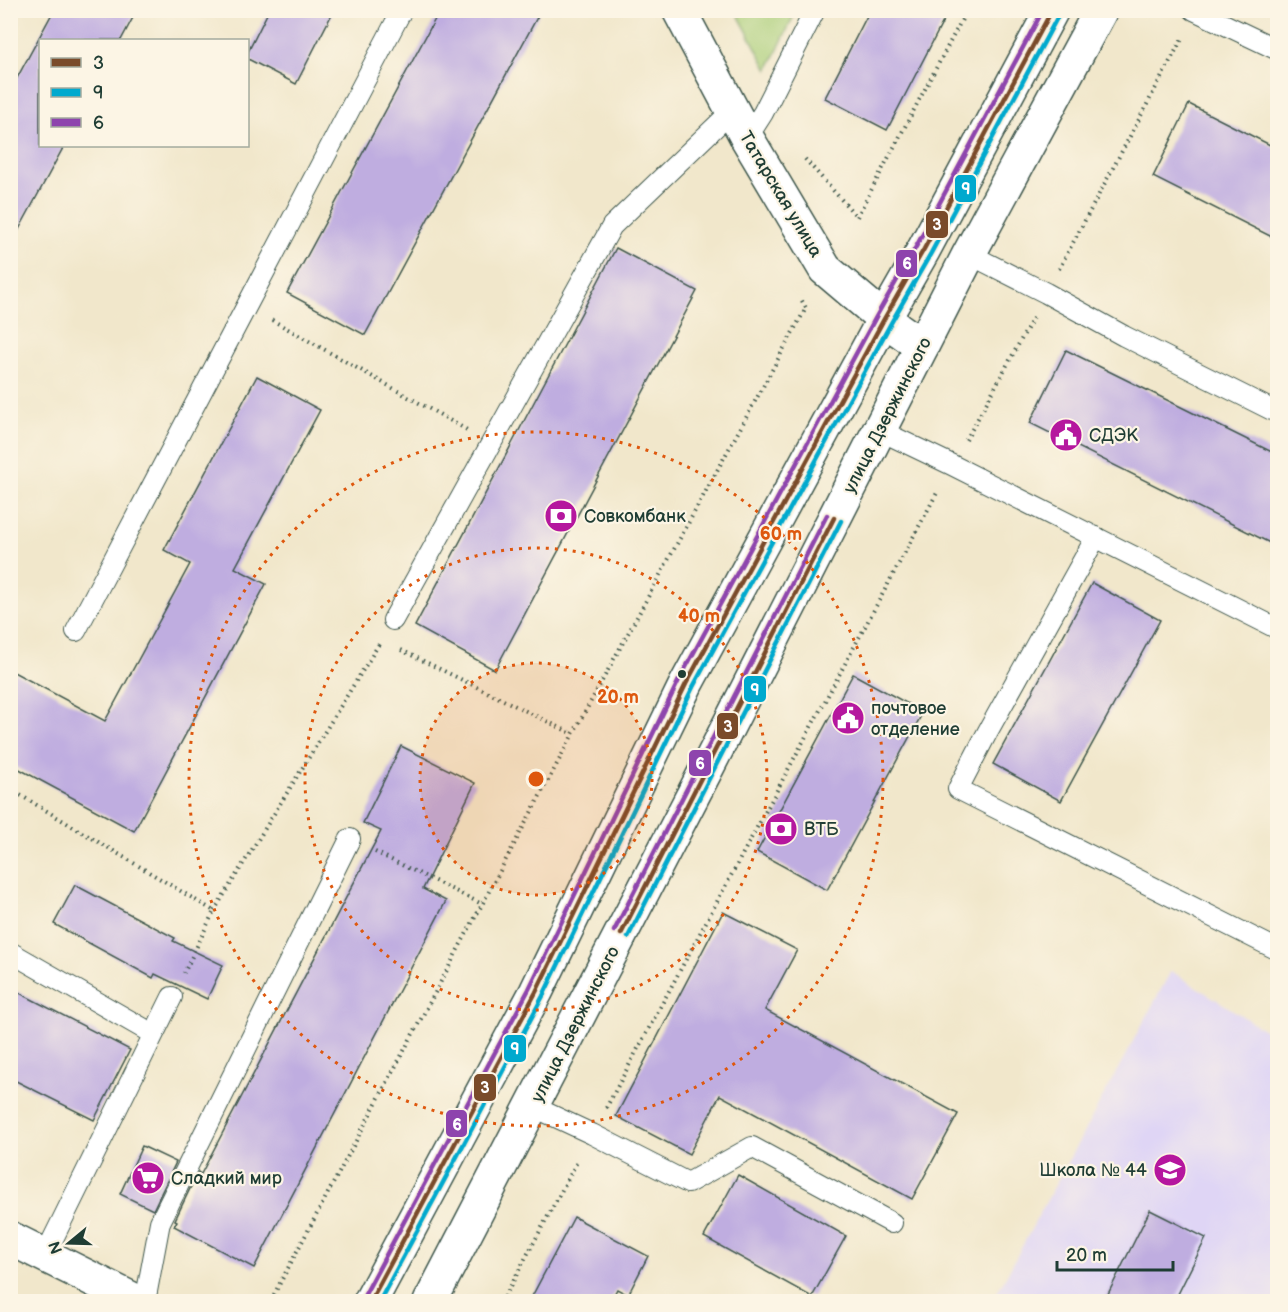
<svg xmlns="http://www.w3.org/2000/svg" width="1288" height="1312" viewBox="0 0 1288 1312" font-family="'Balsamiq Sans',sans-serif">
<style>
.built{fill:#dfd5f5}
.green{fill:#aace78;stroke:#648656;stroke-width:1.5}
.building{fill:#bfade0}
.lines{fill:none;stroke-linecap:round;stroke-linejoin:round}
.service-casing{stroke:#3e564b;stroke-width:22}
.minor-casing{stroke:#3e564b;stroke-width:36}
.tertiary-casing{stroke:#3e564b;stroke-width:36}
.secondary-casing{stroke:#3e564b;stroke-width:36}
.path{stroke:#3e564b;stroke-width:4;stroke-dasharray:1.5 4.5;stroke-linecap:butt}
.service{stroke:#fff;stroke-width:20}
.minor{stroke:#fff;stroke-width:33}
.tertiary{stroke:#fff;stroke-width:33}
.secondary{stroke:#fff;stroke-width:33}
.bus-1-casing{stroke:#fcf5e5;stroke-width:9}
.bus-2-casing{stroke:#fcf5e5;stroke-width:9}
.bus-3-casing{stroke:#fcf5e5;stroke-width:9}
.bus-1{stroke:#7a4b2a;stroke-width:4.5}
.bus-2{stroke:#00a9ce;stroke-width:4.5}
.bus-3{stroke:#8e44ad;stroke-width:4.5}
.ring{fill:none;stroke:#de580e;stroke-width:3;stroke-dasharray:3 6}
.bus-dot{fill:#1f3d34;stroke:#fcf5e5;stroke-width:2}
.labels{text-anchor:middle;stroke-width:4.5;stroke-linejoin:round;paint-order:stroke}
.street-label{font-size:18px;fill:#1f3d34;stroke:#fcf5e5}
.poi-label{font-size:18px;fill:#1f3d34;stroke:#fcf5e5;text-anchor:start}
.centre{fill:#de580e;stroke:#fcf5e5;stroke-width:3}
.ring-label{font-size:18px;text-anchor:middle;font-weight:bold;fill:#de580e;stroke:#fcf5e5;stroke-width:4.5;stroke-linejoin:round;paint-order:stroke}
.line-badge{stroke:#fcf5e5;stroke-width:2}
.badge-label{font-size:16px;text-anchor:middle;font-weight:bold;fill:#fff}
</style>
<rect width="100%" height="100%" fill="#fcf5e5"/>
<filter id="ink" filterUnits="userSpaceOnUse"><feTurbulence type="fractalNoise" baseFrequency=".0167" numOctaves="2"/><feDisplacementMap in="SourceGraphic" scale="12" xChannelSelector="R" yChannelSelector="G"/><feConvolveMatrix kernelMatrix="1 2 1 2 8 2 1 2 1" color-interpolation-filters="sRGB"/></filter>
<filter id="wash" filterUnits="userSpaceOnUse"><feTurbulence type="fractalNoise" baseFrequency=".008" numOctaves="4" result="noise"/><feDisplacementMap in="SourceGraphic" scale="24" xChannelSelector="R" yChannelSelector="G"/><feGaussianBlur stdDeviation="1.35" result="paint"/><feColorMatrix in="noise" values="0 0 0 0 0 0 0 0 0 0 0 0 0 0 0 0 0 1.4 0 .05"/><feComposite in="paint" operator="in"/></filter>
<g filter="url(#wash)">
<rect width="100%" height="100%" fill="#f1e7cb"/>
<polygon class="built" points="1171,971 1277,1038 1277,1301 992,1302"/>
<polygon class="green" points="736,11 796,11 768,70"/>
<g id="blocks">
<g class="building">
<polygon points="54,10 137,10 121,40 40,40 40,146 64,146 10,246 10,91"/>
<polygon points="269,10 334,10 296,84 248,59 248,52"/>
<polygon points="440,10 541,10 365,335 287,293"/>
<polygon points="870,10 949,10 887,130 825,98"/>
<polygon points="1189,104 1278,149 1278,240 1153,177"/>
<polygon points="616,248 697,291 495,670 415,626"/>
<polygon points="1066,350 1278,455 1278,547 1030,423"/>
<polygon points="257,376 320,410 235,568 266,584 134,831 10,764 10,670 105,721 190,564 164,550"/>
<polygon points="1092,583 1160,620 1061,801 993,764"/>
<polygon points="853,674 923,712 827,890 757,852"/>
<polygon points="401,746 475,783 423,889 446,901 254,1268 174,1226 177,1221 175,1220 198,1172 201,1174 381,831 363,823"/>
<polygon points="75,885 175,938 173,941 223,965 207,999 155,974 153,978 54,924"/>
<polygon points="723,912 797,950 765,1010 958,1114 912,1199 720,1095 689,1154 616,1116"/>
<polygon points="10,988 130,1050 94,1120 10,1078"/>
<polygon points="142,1146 176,1162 153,1210 120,1194"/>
<polygon points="738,1175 846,1236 812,1297 704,1237"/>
<polygon points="1150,1210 1206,1238 1174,1302 1104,1302"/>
<polygon points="574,1217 648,1256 628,1295 617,1289 610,1302 529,1302"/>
</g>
</g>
</g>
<g filter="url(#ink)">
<use href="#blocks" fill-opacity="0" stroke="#3e564b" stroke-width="1.5"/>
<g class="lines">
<g class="service-casing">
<g id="service">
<polyline points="1194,10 1278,50"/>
<polyline points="747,138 763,113 815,10"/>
<polyline points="969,254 1046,293 1124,336 1278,413"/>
<polyline points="879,430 952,465 1278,629"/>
<polyline points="1096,537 988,731 958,789 1278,950"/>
<polyline points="393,620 612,226 733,110"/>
<polyline points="76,631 402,10"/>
<polyline points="10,952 153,1034"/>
<polyline points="532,1106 592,1134 688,1183 752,1147 892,1223"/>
<polyline points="45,1255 172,997"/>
<polyline points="145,1302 160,1222 350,839"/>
</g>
</g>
<g class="minor-casing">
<polyline id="minor" points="10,1238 138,1302"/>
</g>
<g class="tertiary-casing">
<polyline id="tertiary" points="679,10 747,138 825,269 884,319 922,346"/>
</g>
<g class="secondary-casing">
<g id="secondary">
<polyline points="370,1302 536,992 686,684 884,319 924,249 1052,10"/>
<polyline points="430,1302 706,770 969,254 1101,10"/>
</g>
</g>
<g class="path">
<polyline points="805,159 857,217 967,10"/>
<polyline points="1059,269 1183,37"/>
<polyline points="272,320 467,430"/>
<polyline points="966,440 1033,318"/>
<polyline points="401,650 573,734"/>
<polyline points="10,789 214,911 184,973"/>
<polyline points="375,852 482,904"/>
<polyline points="214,911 379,644"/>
<polyline points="606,1108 938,491"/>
<polyline points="271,1300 573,734 806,308 800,297"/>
<polyline points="502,1302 578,1160"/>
</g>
<use href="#service" class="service"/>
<use href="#minor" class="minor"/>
<use href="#tertiary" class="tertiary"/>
<use href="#secondary" class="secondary"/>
<g class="bus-1-casing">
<g id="bus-1">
<polyline points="621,934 834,518"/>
<polyline points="370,1302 536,992 686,684 884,319 924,249 1052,10"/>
</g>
</g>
<g class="bus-2-casing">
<g id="bus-2">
<polyline points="628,937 841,521"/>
<polyline points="379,1302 543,996 693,687 891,323 931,253 1059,14"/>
</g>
</g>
<g class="bus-3-casing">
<g id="bus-3">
<polyline points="614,931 827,515"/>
<polyline points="363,1298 529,989 679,680 877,315 917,245 1043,10"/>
</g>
</g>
<use href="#bus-1" class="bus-1"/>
<use href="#bus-2" class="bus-2"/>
<use href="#bus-3" class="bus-3"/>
</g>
</g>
<circle cx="536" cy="779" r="116" fill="#de580e" fill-opacity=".12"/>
<g class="ring">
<circle cx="536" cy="779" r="116"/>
<circle cx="536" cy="779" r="231"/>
<circle cx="536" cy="779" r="347"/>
</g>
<defs>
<g id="civic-disc" transform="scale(1.725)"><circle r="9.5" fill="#b5179e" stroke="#fcf5e5"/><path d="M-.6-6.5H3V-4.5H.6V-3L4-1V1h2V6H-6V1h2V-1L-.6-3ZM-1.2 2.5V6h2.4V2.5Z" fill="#fff"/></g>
<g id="bank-disc" transform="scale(1.725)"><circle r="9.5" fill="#b5179e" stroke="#fcf5e5"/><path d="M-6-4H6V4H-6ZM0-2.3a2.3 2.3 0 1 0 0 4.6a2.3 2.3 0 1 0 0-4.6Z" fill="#fff"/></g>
<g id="school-disc" transform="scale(1.725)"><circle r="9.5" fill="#b5179e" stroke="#fcf5e5"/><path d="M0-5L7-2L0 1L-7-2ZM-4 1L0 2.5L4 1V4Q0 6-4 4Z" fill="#fff"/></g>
<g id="supermarket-disc" transform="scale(1.725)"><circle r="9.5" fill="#b5179e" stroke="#fcf5e5"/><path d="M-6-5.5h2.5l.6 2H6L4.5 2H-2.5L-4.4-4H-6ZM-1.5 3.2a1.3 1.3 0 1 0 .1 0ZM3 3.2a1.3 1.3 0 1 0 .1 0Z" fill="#fff"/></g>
</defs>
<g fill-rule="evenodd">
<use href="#civic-disc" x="1066" y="435"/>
<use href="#bank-disc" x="561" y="516"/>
<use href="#civic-disc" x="848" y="718"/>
<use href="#bank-disc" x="781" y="829"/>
<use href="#school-disc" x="1170" y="1170"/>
<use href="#supermarket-disc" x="148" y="1178"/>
</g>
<circle class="bus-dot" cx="682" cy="674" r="5"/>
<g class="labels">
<g class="street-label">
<text transform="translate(781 194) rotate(59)" y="6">Татарская улица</text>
<text transform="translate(887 415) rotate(-63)" y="6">улица Дзержинского</text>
<text transform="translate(575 1024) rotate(-63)" y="6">улица Дзержинского</text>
</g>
<g class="poi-label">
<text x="1089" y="441">СДЭК</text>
<text x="584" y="522">Совкомбанк</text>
<text x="871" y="714">почтовое<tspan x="871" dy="21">отделение</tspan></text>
<text x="804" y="835">ВТБ</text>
<text x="1147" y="1176" text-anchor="end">Школа № 44</text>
<text x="171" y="1184">Сладкий мир</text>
</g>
</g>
<circle cx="536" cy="779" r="9" class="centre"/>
<g class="ring-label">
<text x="781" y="540">60 m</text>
<text x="699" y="622">40 m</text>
<text x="618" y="703">20 m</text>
</g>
<g class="line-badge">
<rect x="954" y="174" width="23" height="29" rx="6" fill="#00a9ce"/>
<rect x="925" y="210" width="24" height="29" rx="6" fill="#7a4b2a"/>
<rect x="895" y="249" width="23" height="29" rx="6" fill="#8e44ad"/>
<rect x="743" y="675" width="24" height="28" rx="6" fill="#00a9ce"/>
<rect x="716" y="712" width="23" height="28" rx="6" fill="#7a4b2a"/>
<rect x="688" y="749" width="24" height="28" rx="6" fill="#8e44ad"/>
<rect x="503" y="1034" width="24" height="29" rx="6" fill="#00a9ce"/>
<rect x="473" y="1073" width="24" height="29" rx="6" fill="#7a4b2a"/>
<rect x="445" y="1109" width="23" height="29" rx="6" fill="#8e44ad"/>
</g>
<g class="badge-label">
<text x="966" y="194">9</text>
<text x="937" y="230">3</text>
<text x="907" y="269">6</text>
<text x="755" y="695">9</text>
<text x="728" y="732">3</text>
<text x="700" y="769">6</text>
<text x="515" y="1054">9</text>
<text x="485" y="1093">3</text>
<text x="457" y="1130">6</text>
</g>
<rect width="1288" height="1312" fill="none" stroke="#fcf5e5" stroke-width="36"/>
<rect x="39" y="39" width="210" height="108" fill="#fcf5e5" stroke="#a4ab9e" stroke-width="1.5"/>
<rect x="51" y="58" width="30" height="9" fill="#7a4b2a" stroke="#a4ab9e" stroke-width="1.5"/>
<text x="93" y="69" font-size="18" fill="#1f3d34">3</text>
<rect x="51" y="88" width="30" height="9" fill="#00a9ce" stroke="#a4ab9e" stroke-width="1.5"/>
<text x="93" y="99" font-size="18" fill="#1f3d34">9</text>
<rect x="51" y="118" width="30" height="9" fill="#8e44ad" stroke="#a4ab9e" stroke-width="1.5"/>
<text x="93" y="129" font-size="18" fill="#1f3d34">6</text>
<g transform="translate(69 1243) rotate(251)" stroke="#fcf5e5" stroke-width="4.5" paint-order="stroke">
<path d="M0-4.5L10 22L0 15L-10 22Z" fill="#1f3d34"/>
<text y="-9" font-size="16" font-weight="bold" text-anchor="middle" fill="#1f3d34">N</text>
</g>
<path d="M1057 1261v9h116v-9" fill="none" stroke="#1f3d34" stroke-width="3"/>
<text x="1066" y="1261" font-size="18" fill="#1f3d34" stroke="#fcf5e5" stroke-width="4.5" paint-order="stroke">20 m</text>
</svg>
